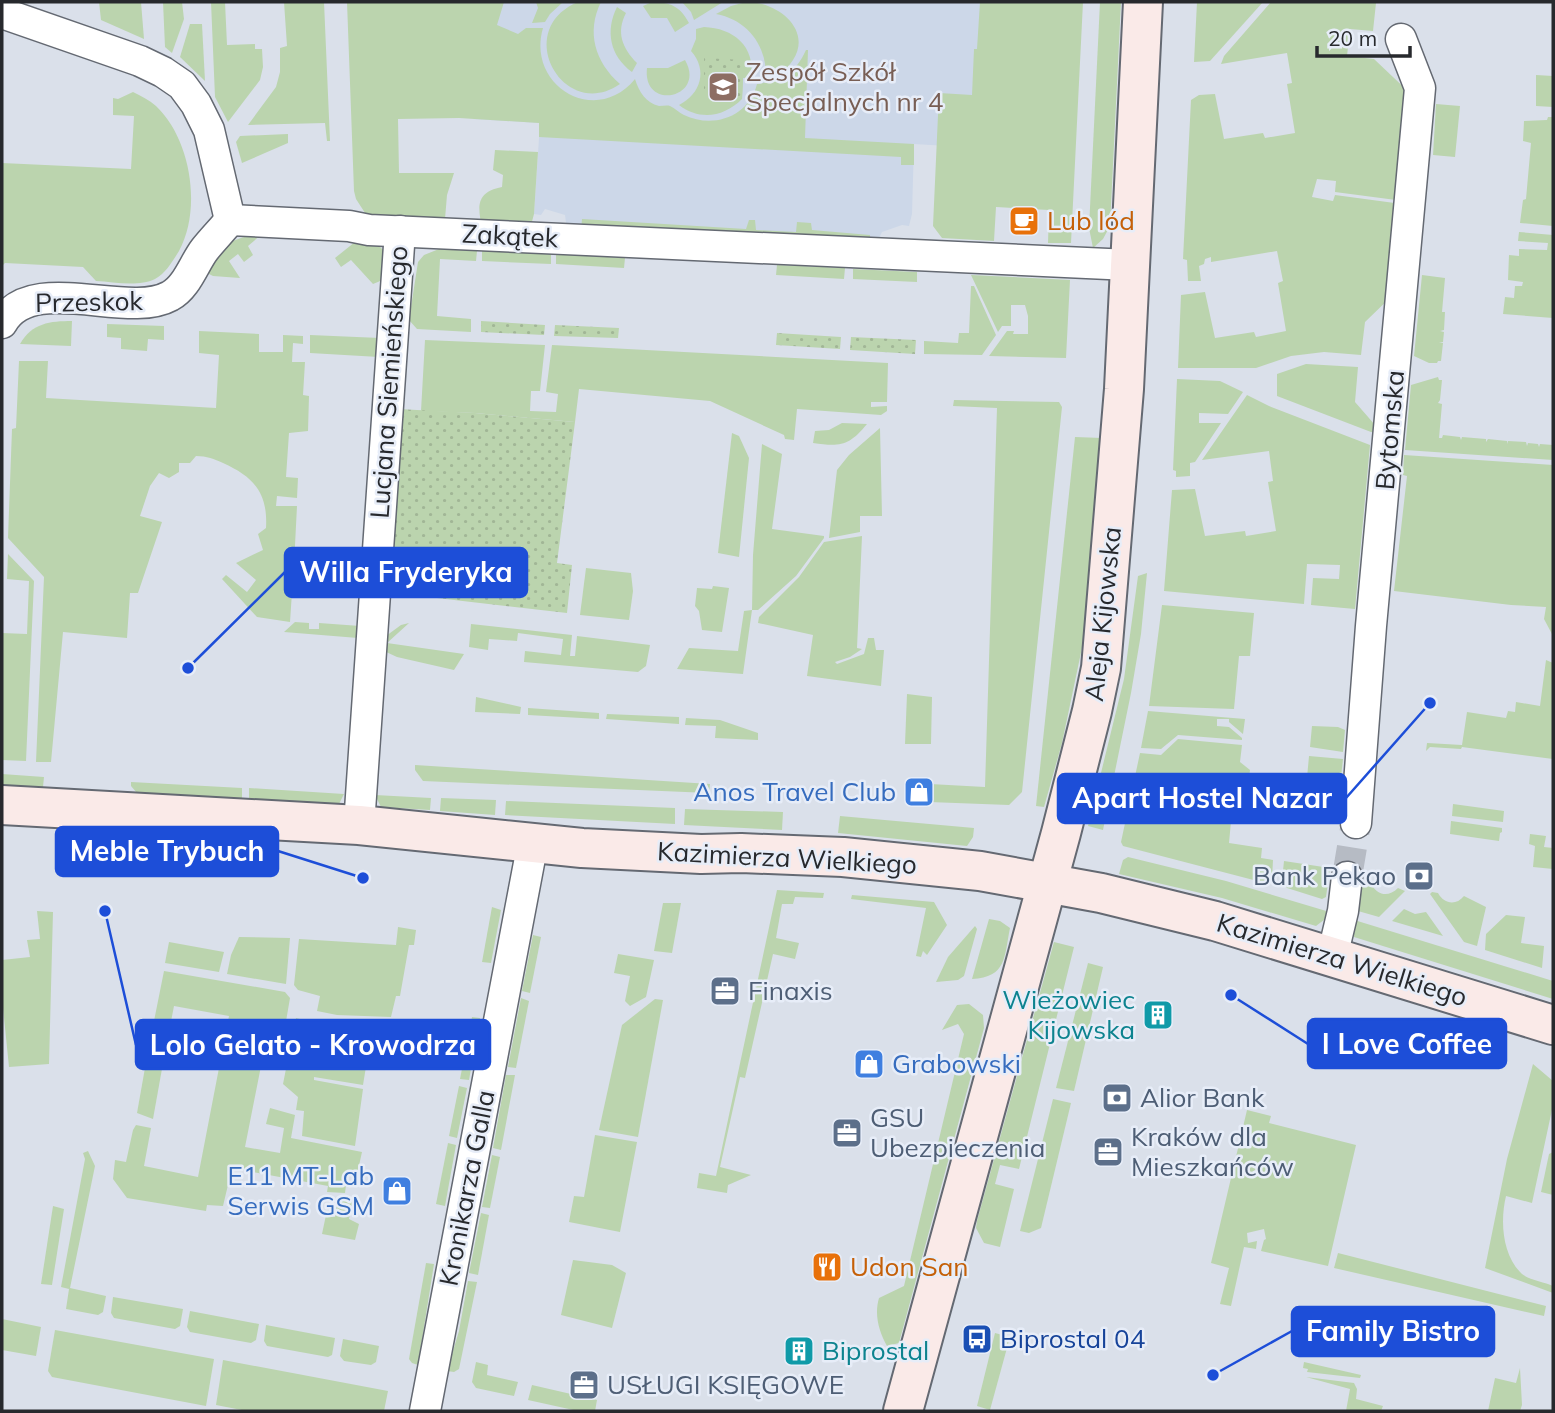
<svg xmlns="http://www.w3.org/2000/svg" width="1555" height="1413" viewBox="0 0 1555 1413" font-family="Mulish,sans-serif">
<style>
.built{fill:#ccd7e8}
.grass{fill:#bbd4ae}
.park{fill:url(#park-dots)}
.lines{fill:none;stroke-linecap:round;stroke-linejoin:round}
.street-tunnel{stroke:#b6bbc4;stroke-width:30;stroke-dasharray:30 15;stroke-linecap:butt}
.street-casing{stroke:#646972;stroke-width:33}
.secondary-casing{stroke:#646972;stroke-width:42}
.street{stroke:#fff;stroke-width:30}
.secondary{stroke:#faeae8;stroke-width:38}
.labels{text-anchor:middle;stroke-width:5;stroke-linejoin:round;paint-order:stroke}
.education-label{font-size:26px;fill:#785e54;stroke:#e7edf8;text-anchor:start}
.food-label{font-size:26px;fill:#c56008;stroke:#e7edf8;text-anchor:start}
.street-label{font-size:26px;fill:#27292d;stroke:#e7edf8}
.shop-label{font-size:26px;fill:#366cbe;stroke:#e7edf8;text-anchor:end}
.service-label{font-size:26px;fill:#4e5e75;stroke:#e7edf8;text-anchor:start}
.culture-label{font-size:26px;fill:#0d838f;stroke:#e7edf8;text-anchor:end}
.transit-label{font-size:26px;fill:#164399;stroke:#e7edf8;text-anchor:start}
.leader{fill:none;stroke:#1d4ed8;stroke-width:2.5}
.callout-dot{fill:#1d4ed8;stroke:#e7edf8;stroke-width:2.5}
.callout{fill:#1d4ed8;stroke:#1d4ed8;stroke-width:2.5}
.callout-label{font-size:28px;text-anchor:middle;font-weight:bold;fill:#fff}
</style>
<defs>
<pattern id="park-dots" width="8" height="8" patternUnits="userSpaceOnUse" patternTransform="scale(1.75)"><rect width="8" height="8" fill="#bbd4ae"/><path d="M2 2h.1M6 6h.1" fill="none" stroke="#a1b696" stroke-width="1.8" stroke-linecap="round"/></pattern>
</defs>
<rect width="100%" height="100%" fill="#dae0ea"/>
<polygon class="built" points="466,2 988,2 981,148 914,144 912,214 909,226 902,225 882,232 879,238 566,223 565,215 545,209 541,215 534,214 540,123 473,119"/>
<g class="grass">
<polygon points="99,2 141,2 144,39 101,20"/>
<polygon points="163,2 182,2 184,19 172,53 165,47"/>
<polygon points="211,2 225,2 227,45 255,44 255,49 262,49 263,67 260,80 228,122 215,97"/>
<polygon points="284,2 324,2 330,141 327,141 325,123 248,125 276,87 280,72 280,48 287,46"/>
<path d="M347,2H504L497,25L518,34L526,28H543C526,86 596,127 635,79C639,92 646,103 659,106C663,106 667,105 670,106C675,108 679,113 684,115C713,129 749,117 757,84C782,80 795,74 806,50H808L805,138L914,144V165H901V157L539,137V123L459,118L398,119L399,173H454L447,195L445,219L367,216L356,199L354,191Z"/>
<polygon points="536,2 563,2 550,14 545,22 532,23 538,8"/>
<path d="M578,2H601C586,32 595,62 620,84C564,123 511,30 578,2Z"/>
<path d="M652,2C670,2 680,6 689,23L675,32L667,18H651L643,6Z"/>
<polygon points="682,2 723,2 694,20 691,12"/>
<path d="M746,2C776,1 813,29 793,60C786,71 778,75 766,76C766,44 747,20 716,14L731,6Z"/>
<polygon points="980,2 1083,2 1071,243 1048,243 1049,210 996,207 994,241 942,238 933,226 939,93 972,95 974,49 977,49"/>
<polygon points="1100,2 1121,2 1110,226 1103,239 1093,248 1089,228"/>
<polygon points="1197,2 1263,2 1210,61 1194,62"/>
<polygon points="1271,2 1376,3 1373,31 1350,29 1347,56 1374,59 1413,96 1396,200 1335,192 1336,181 1317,179 1312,197 1333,201 1335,195 1402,204 1395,293 1365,322 1361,355 1324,352 1291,356 1256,368 1178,368 1181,295 1205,292 1215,338 1254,332 1256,337 1286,331 1278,283 1283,281 1277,251 1211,262 1211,257 1205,259 1204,264 1199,266 1201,281 1188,281 1187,260 1183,259 1191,100 1199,95 1215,94 1224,139 1263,133 1265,138 1295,133 1287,84 1292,83 1287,53 1221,64 1224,56"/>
<path d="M617,7L626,13C616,32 622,48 637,63L632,72C610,56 605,31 617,7Z"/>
<polygon points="190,24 202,24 205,81 180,57"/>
<path d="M704,27C733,28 756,46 751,78H743L742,99C724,117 700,121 679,105C701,94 708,70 691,51L696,39V29Z"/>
<path d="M685,60C707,98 642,112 647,68H668Z"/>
<polygon points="1536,75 1553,76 1553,107 1536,106"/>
<path d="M133,92C141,96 149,100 156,106C191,139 202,209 179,251C172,262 166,273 155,279C138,287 114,282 96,281L83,267L5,263L2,266V163L131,169L134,116L113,115V98L118,99Z"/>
<polygon points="1436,104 1460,106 1455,157 1433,155"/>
<polygon points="1548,117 1553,117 1553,226 1520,223 1523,200 1526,199 1531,143 1523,141 1524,121 1547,120"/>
<polygon points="288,134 288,143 242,163 236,142 240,136"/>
<path d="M495,150L538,152L534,214L530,229L482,227C477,205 477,192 502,187L503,175L493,170Z"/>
<polygon points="582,219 746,229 749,220 755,220 756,230 796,232 797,222 811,223 812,230 870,235 870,244 581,231"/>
<polygon points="1519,232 1553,235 1553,318 1503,314 1505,297 1514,298 1515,286 1522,286 1523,282 1508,280 1509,255 1519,256 1519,249 1547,250 1548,243 1518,241"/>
<path d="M262,234L248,246L253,255L244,262L238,254L229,261L240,278L213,276L203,271C222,245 230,238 262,234Z"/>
<path d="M360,238C386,246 387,251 390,277L373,284L351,260L341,267L335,258Z"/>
<polygon points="439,249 477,251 476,261 440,259 437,316 471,319 471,332 417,329 409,320 418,262 424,255"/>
<polygon points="482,251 551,254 551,264 482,261"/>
<polygon points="556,254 625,258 624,268 556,264"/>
<polygon points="777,265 845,268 844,279 776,275"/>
<polygon points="853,269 917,272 917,282 853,279"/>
<polygon points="971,275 1070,280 1066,358 989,356 1007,331 1014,331 1013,334 1028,334 1028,316 1025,305 1011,305 1011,326 1002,326 998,332"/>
<polygon points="1422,275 1445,278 1442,312 1445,312 1444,330 1440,331 1444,332 1443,342 1439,343 1443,343 1441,361 1438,361 1437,363 1429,363 1414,356"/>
<polygon points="971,286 974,286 996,335 982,355 924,354 924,341 958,343 959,333 969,333"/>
<path d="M72,321L71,346L20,344C32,323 50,321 72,321Z"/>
<polygon points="107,324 164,326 164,340 148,339 147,351 121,349 121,338 107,337"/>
<path d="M199,331L259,334V352H283V335L303,336V344L293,343L292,362H305L303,395L309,396L308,431L289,433L286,477L298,478L297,498L277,496L276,506H297L294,565H287L286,576L293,577L290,622L257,617L222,579L226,575L247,592L256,580L236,563L263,550L258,534L266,528C268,493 254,477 223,463C214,459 207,456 196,456L190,463H179V472L169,478L159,473L150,486L140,516L162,522L138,593H130L127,638L63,632L51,762H36L44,577L8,538L12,429L16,428L19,361H48L46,398L216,408L219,355L199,353Z"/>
<polygon points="310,335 380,338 379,357 310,353"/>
<polygon points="425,340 545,345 540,391 531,391 530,411 556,412 558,394 546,392 552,345 888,363 887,402 871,402 871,407 887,406 887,411 881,415 797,409 794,440 785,439 784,435 710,401 579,389 575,422 475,413 421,411"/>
<polygon points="1306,364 1358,367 1355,402 1382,433 1371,432 1277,396 1277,374"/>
<polygon points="1438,377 1439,380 1442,380 1440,400 1438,403 1442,404 1439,438 1442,438 1443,435 1460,437 1461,440 1462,437 1486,439 1486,442 1488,439 1507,441 1507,444 1508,441 1526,442 1527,446 1528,443 1538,444 1539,447 1540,444 1553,445 1553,460 1405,450 1411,385"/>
<polygon points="1177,379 1220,381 1243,392 1228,414 1199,413 1199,423 1221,423 1195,462 1190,463 1190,476 1176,477 1176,471 1173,470"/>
<polygon points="1247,395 1269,406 1370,445 1355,609 1311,605 1313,578 1339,579 1340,565 1307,564 1304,604 1164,591 1172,490 1195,489 1205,536 1245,531 1246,536 1276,531 1268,482 1273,481 1269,451 1202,460"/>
<polygon points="954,400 1059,402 1062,407 1022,792 1009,805 929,802 930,784 985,787 997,408 953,406"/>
<path d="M842,423L867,424C849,446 840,447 813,443L815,431L829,430Z"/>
<polygon points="880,428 882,516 860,516 860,532 829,538 837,470 849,455"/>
<polygon points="732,433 739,436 749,458 739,557 718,553"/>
<polygon points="1075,437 1102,438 1093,567 1083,643 1062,743 1044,807 1036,806"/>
<polygon points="762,444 782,454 772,529 824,536 824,538 796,576 758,610 752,610 743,674 677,669 689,648 738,651 744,611 752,610 753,555"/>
<polygon points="1404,455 1553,465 1553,636 1544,619 1546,607 1511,605 1394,591 1407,476 1403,475"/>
<polygon points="862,536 857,648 862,649 850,657 835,662 837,664 864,654 868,638 874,638 876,650 884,650 881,686 807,676 813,635 758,623 759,617 799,577 824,542"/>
<polygon points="8,554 34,581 26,761 2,760 2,633 27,634 29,581 7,579"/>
<polygon points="586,568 631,573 633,591 629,620 580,615"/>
<polygon points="1147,573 1141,634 1131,693 1103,830 1088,826 1124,679 1138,576"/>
<polygon points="713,586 729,588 722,632 702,630 699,611 695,606 697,588 712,589"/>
<polygon points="1162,605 1254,613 1250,656 1239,656 1234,709 1149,706"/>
<polygon points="295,622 309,623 309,629 319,629 319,623 360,626 358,638 284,632"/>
<polygon points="409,623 387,643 464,654 454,670 397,657 384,651 386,636 401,625"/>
<polygon points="471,624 572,635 570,656 575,656 577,636 650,645 646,666 638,672 524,662 525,651 561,655 563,639 518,633 517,641 489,639 488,650 469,647"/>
<polygon points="1546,660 1553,663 1553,759 1462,747 1461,749 1430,747 1426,751 1427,743 1462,745 1467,712 1506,718 1508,711 1515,712 1516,702 1540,706"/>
<polygon points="907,694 932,697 931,744 905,744"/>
<polygon points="476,697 521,707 520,714 475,712"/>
<polygon points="528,708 599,713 599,719 528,715"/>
<polygon points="1148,711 1245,719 1243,734 1229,722 1229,719 1217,719 1217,726 1229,727 1242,738 1242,740 1178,735 1161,749 1141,748"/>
<polygon points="607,714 679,717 679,724 606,719"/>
<polygon points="686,718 720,720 758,733 758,740 715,738 716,726 685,725"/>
<polygon points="1312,726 1338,727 1345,730 1343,752 1310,747"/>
<polygon points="1178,739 1242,745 1240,762 1250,770 1249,779 1243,779 1240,801 1233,800 1229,843 1262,848 1261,858 1273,860 1272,879 1265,883 1123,846 1121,842 1140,753 1161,755"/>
<polygon points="1309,756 1343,759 1340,786 1334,791 1306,788"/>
<polygon points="415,765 710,784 709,793 423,781 415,770"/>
<polygon points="2,774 44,777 43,787 2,785"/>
<polygon points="131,782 242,788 242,799 137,793 131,786"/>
<polygon points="249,788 344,794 339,804 249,799"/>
<polygon points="375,795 431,798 430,810 381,807"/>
<polygon points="441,798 496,800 495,815 440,811"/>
<polygon points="506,801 675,808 675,824 505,815"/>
<polygon points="1453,804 1504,811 1503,822 1452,816"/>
<polygon points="685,809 783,812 782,830 684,825"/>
<polygon points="840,816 974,828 973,837 967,846 838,833"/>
<polygon points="1451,821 1502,828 1502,832 1500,833 1499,841 1450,834"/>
<polygon points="1530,834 1546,836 1544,847 1553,848 1553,869 1533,867 1535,846 1529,844"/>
<polygon points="1128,857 1226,881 1333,913 1316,926 1222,898 1119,874 1123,860"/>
<polygon points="1284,861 1330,868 1326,897 1322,899 1287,888 1282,880"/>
<path d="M1360,884L1372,885C1378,896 1389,897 1398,888L1405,891L1379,917L1358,911Z"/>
<polygon points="777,890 824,893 823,898 795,897 793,904 782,904 776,938 799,943 795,959 773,954 745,1078 740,1077 720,1167 751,1175 728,1185 727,1193 697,1188 699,1173 716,1176"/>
<path d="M1432,892L1438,893C1444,904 1456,906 1464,896L1486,907L1477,946L1464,942L1430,894Z"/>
<polygon points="852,895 934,902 947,925 927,955 923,951 921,957 916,956 926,908 851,899"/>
<polygon points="663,903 681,903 672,953 654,951"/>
<polygon points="492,907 501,910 491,963 482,962"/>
<polygon points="1404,909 1415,914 1426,912 1443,936 1392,921"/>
<polygon points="37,911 53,912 49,1064 9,1067 2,998 2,960 30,957 27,940 40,939"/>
<polygon points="1506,915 1525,917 1521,943 1544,946 1542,968 1485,950 1486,934"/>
<path d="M989,919L1000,921L1010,928C1004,957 1007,977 972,979Z"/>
<polygon points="1351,919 1553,981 1553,999 1354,937"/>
<polygon points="975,926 977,929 964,976 958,980 936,982 948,957"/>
<polygon points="398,927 416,930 414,945 409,945 400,996 396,996 391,1017 337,1015 317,1011 320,996 298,990 294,985 299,939 396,945"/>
<polygon points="533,935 541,937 530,993 522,991"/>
<polygon points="239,937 290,938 286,984 227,974 231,955"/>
<polygon points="169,942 224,952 219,972 165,963"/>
<polygon points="1054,942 1074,947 1019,1169 1000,1165 995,1184 1014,1189 1000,1247 984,1243 976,1228 977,1221"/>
<polygon points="618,954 654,960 646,997 630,1006 625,1001 630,976 614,973"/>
<polygon points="1088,963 1103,967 1074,1091 1056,1088"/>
<polygon points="164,971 285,992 290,998 278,1068 261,1066 245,1147 280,1153 284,1128 266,1124 270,1108 295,1115 291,1138 362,1152 358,1170 348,1170 345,1193 327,1192 328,1186 232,1168 223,1206 207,1205 206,1211 127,1198 113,1179 115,1160 126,1162 133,1130 136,1125 151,1128 144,1166 198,1177 229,1016 174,1006 167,1042 154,1040 151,1036"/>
<polygon points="521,998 529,1001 516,1068 508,1067"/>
<polygon points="655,999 663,1000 638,1137 599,1130 622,1025"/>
<path d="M969,1004L983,1015L984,1028L899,1343L887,1346C879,1331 874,1315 879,1298L904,1286L964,1034L958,1024L942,1030L957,1005Z"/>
<polygon points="472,1017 480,1018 469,1080 460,1079"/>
<polygon points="296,1018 345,1030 346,1020 399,1022 395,1041 371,1036 363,1085 314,1077 314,1080 363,1089 355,1146 302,1136 304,1111 296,1110 298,1097 283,1084"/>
<polygon points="151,1049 165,1052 153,1119 137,1113 148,1051"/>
<path d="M1533,1064L1553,1081V1105L1532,1203L1506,1196C1500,1221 1502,1255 1522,1274C1529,1280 1545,1282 1553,1286V1293L1485,1268L1507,1159Z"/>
<polygon points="506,1075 515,1075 501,1150 493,1148"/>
<polygon points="459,1086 467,1088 457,1138 449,1136"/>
<polygon points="1053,1099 1071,1103 1041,1228 1029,1233 1020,1231"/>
<polygon points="1247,1110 1271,1116 1269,1123 1356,1145 1328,1266 1261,1251 1264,1240 1266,1239 1264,1229 1247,1233 1248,1243 1257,1241 1256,1249 1244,1247 1231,1306 1220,1304 1229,1268 1211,1263"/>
<polygon points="595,1135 637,1142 620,1232 569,1222 574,1196 584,1197"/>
<polygon points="448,1143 456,1145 445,1206 436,1204"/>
<polygon points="88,1151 95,1166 70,1288 106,1296 103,1312 98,1315 66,1309 69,1289 61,1287 85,1159 83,1153"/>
<polygon points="1553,1152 1553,1195 1541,1192 1549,1154"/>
<polygon points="492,1155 500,1157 490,1208 482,1207"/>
<polygon points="338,1198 353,1200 349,1219 359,1224 355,1240 322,1234 326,1215 335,1217"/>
<polygon points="53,1206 64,1209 52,1285 41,1284"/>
<polygon points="481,1213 489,1215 478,1275 469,1273"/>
<polygon points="1338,1253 1546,1306 1544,1316 1334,1268"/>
<polygon points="573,1260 612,1265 626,1273 612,1328 561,1315"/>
<polygon points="426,1263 434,1264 418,1365 412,1363 409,1359"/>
<polygon points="468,1281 477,1282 459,1369 454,1372 447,1371 459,1331"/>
<polygon points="113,1297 183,1309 180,1326 175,1329 114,1318 111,1313"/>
<polygon points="190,1311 259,1324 256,1340 251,1343 190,1332 187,1327"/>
<polygon points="2,1319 41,1327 36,1356 2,1350"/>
<polygon points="266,1325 335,1338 332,1355 328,1357 267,1346 264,1341"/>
<polygon points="55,1330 214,1359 206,1406 52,1377 48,1371"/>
<polygon points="995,1333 1010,1337 990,1410 977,1406"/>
<polygon points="343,1339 379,1346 376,1362 371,1365 344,1361 340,1356"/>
<polygon points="223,1360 388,1391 384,1411 247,1411 216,1405"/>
<polygon points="476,1362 488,1365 487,1375 518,1382 514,1396 476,1388 472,1382"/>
<polygon points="1304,1362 1361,1375 1360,1378 1307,1372 1308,1369 1303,1368"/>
<polygon points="1520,1368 1522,1405 1520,1411 1488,1411 1495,1378 1516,1383"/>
<polygon points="1306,1377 1354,1383 1357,1389 1356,1399 1383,1406 1381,1411 1346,1411 1350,1389"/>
<polygon points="532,1385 597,1400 595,1411 578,1411 528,1400"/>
</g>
<g class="park">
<polygon points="704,58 744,60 742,99 704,98"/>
<polygon points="481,321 545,325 544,335 481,332"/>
<polygon points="555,325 619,328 618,338 554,336"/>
<polygon points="777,333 841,337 840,349 776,345"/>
<polygon points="851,337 916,340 915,354 850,350"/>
<polygon points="398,409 475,413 575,422 557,563 572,565 567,613 411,595 387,570"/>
</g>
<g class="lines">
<polyline class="street-tunnel" points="1347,877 1356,823"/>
<g class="street-casing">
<g id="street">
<polyline points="2,13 140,61 163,72 182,85 196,104 209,130 230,220"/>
<polyline points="230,220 349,226 369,230 1130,265"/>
<path d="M2,323C31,271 127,320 170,296C187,287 194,263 205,249C213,239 222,230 230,220"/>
<polyline points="1356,823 1371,626 1420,88 1401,39"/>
<polyline points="359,825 400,231"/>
<polyline points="1332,957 1343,911 1347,877"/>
<polyline points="425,1411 533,842"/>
</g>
</g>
<g class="secondary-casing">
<g id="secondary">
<polyline points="2,805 359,825 582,848 701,854 741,853 843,857 980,871 1101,893 1215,921 1553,1025"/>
<polyline points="903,1411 1061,833 1092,711 1101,668 1124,389 1143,2"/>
</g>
</g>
<use href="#street" class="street"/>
<use href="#secondary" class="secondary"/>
</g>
<defs>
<g id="school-square" transform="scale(1.575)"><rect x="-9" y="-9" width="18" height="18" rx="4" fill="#8d6e63" stroke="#e7edf8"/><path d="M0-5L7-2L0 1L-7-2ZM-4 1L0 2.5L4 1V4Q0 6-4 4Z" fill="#fff"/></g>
<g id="cafe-square" transform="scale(1.575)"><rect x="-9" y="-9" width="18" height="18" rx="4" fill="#e8710a" stroke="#e7edf8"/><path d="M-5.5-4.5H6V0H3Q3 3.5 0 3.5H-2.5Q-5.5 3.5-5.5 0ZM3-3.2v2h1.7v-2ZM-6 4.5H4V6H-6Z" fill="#fff"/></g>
<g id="shop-square" transform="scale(1.575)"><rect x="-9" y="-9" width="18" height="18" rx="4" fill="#3f7fe0" stroke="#e7edf8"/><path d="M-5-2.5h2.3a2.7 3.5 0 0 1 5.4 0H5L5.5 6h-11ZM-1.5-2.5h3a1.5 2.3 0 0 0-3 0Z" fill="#fff"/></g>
<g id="bank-square" transform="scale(1.575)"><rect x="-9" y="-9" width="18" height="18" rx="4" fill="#5c6f8a" stroke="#e7edf8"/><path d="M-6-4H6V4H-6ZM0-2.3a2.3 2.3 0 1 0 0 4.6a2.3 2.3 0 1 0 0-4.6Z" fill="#fff"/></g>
<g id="office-square" transform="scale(1.575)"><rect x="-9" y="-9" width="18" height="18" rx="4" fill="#5c6f8a" stroke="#e7edf8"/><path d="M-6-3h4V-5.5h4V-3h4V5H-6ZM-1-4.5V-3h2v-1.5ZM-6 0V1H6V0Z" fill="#fff"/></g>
<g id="building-square" transform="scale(1.575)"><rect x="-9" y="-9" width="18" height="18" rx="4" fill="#0f9aa8" stroke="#e7edf8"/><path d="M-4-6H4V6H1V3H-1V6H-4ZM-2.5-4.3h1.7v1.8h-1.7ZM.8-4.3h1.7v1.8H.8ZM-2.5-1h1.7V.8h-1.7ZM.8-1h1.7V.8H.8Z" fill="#fff"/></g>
<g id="restaurant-square" transform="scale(1.575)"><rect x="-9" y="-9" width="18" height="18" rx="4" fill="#e8710a" stroke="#e7edf8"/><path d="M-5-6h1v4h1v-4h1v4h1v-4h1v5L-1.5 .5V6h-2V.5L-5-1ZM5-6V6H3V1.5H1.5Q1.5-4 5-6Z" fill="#fff"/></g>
<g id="bus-square" transform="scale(1.575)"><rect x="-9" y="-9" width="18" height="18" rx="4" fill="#1a4fb4" stroke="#e7edf8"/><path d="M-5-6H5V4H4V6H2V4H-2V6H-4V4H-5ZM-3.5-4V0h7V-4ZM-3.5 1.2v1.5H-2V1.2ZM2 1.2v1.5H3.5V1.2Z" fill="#fff"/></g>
</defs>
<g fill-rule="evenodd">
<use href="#school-square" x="723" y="87"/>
<use href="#cafe-square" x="1024" y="221"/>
<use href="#shop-square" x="919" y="792"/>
<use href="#bank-square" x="1419" y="876"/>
<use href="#office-square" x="725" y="991"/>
<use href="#building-square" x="1158" y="1015"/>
<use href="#shop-square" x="869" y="1064"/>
<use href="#bank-square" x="1117" y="1098"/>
<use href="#office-square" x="847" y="1133"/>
<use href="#office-square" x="1108" y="1152"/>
<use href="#shop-square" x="397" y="1191"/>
<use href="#restaurant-square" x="827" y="1267"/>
<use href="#bus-square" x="977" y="1339"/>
<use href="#building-square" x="799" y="1351"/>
<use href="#office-square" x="584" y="1385"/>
</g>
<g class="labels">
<g class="education-label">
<text x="746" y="81">Zespół Szkół<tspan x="746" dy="30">Specjalnych nr 4</tspan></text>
</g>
<g class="food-label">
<text x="1047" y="230">Lub lód</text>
<text x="850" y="1276">Udon San</text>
</g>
<g class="street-label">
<text transform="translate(510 236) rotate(3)" y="9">Zakątek</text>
<text transform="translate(89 302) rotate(-1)" y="9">Przeskok</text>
<text transform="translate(389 382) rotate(-86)" y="9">Lucjana Siemieńskiego</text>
<text transform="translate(1390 430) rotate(-85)" y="9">Bytomska</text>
<text transform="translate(1103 614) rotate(-84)" y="9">Aleja Kijowska</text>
<text transform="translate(787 858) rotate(3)" y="9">Kazimierza Wielkiego</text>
<text transform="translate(1342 960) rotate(17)" y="9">Kazimierza Wielkiego</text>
<text transform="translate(467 1188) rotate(-79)" y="9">Kronikarza Galla</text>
</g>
<g class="shop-label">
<text x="896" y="801">Anos Travel Club</text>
<text x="892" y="1073" text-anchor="start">Grabowski</text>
<text x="374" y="1185">E11 MT-Lab<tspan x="374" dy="30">Serwis GSM</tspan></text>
</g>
<g class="service-label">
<text x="1396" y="885" text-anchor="end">Bank Pekao</text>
<text x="748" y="1000">Finaxis</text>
<text x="1140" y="1107">Alior Bank</text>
<text x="870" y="1127">GSU<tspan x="870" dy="30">Ubezpieczenia</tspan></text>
<text x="1131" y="1146">Kraków dla<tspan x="1131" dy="30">Mieszkańców</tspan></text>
<text x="607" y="1394">USŁUGI KSIĘGOWE</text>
</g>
<g class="culture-label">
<text x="1135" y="1009">Wieżowiec<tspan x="1135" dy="30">Kijowska</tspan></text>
<text x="822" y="1360" text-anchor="start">Biprostal</text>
</g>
<g class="transit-label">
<text x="1000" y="1348">Biprostal 04</text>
</g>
</g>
<path class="leader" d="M188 668L285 572M1430 703L1346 798M363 878L278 851M1231 995L1308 1044M105 911L136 1045M1213 1375L1292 1331"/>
<g class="callout-dot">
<circle cx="188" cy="668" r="7"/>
<circle cx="1430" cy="703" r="7"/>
<circle cx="363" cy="878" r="7"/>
<circle cx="1231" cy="995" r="7"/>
<circle cx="105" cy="911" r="7"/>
<circle cx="1213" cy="1375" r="7"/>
</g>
<g class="callout">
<rect x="285" y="548" width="242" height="49" rx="7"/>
<rect x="1058" y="774" width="288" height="49" rx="7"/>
<rect x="56" y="827" width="222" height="49" rx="7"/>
<rect x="1308" y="1019" width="198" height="49" rx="7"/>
<rect x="136" y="1020" width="354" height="49" rx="7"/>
<rect x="1292" y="1307" width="202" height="49" rx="7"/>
</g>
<g class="callout-label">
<text x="406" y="582">Willa Fryderyka</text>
<text x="1202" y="808">Apart Hostel Nazar</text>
<text x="167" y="861">Meble Trybuch</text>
<text x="1407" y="1054">I Love Coffee</text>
<text x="313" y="1055">Lolo Gelato - Krowodrza</text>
<text x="1393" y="1341">Family Bistro</text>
</g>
<rect width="1555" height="1413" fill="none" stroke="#27292d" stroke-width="7"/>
<path d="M1317 46v10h93v-10" fill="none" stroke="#27292d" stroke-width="3.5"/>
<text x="1328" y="46" font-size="21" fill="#27292d" stroke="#e7edf8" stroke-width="5" paint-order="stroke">20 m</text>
</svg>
